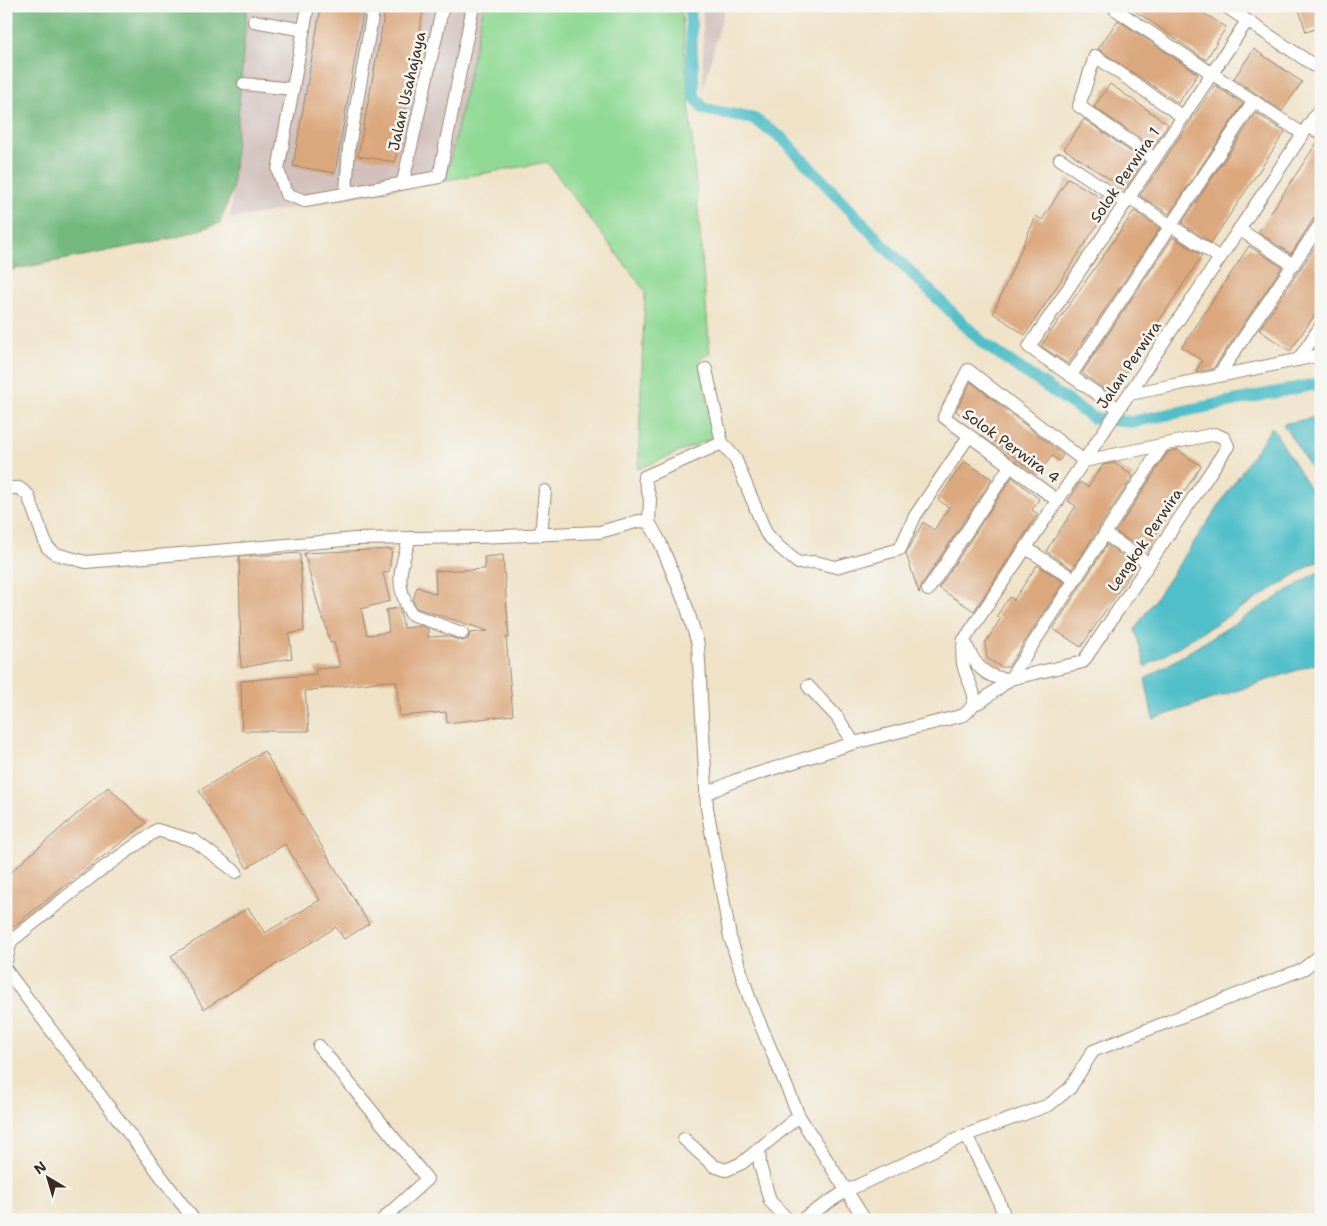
<svg xmlns="http://www.w3.org/2000/svg" width="1327" height="1226" viewBox="0 0 1327 1226" font-family="'Shantell Sans',sans-serif">
<style>
.industrial{fill:#d1c0bc}
.green{fill:#8fd994;stroke:#658259}
.forest{fill:#73b97e;stroke:#57724e}
.water{fill:#51bfc9;stroke:#467474}
.lines{fill:none;stroke-linecap:round;stroke-linejoin:round}
.canal{stroke:#51bfc9;stroke-width:12}
.building{fill:#dba77d}
.minor-casing{stroke:#958672;stroke-width:14}
.minor{stroke:#fff;stroke-width:12}
.labels{text-anchor:middle;stroke-width:5;stroke-linejoin:round;paint-order:stroke}
.street-label{font-size:15px;fill:#3b2a1e;stroke:#f6f6f2}
</style>
<rect width="100%" height="100%" fill="#f6f6f2"/>
<filter id="ink" filterUnits="userSpaceOnUse"><feTurbulence type="fractalNoise" baseFrequency=".02" numOctaves="2"/><feDisplacementMap in="SourceGraphic" scale="10" xChannelSelector="R" yChannelSelector="G"/><feConvolveMatrix kernelMatrix="1 2 1 2 8 2 1 2 1" color-interpolation-filters="sRGB"/></filter>
<filter id="wash" filterUnits="userSpaceOnUse"><feTurbulence type="fractalNoise" baseFrequency=".0096" numOctaves="4" result="noise"/><feDisplacementMap in="SourceGraphic" scale="20" xChannelSelector="R" yChannelSelector="G"/><feGaussianBlur stdDeviation="1.12" result="paint"/><feColorMatrix in="noise" values="0 0 0 0 0 0 0 0 0 0 0 0 0 0 0 0 0 1.4 0 .05"/><feComposite in="paint" operator="in"/></filter>
<g filter="url(#wash)">
<rect width="100%" height="100%" fill="#efe2c7"/>
<g class="industrial">
<polygon points="247,6 484,6 446,180 230,219"/>
<polygon points="703,6 725,6 703,91"/>
</g>
<polygon class="green" points="484,6 681,6 710,354 699,359 713,431 710,439 638,469 645,291 547,162 446,180"/>
<polygon class="forest" points="6,6 247,6 232,191 220,223 178,237 6,271"/>
<g class="water">
<polygon points="1321,416 1321,484 1283,424"/>
<polygon points="1272,427 1321,507 1321,559 1145,667 1135,629"/>
<polygon points="1321,570 1321,662 1153,719 1145,679"/>
</g>
<g class="lines">
<polyline class="canal" points="690,6 694,96 704,109 754,119 783,139 885,247 984,344 1093,418 1131,422 1321,383"/>
</g>
<g id="blocks">
<g class="building">
<polygon points="321,6 364,6 335,173 293,166"/>
<polygon points="386,6 424,6 395,162 358,156"/>
<polygon points="1128,6 1192,6 1226,27 1206,60"/>
<polygon points="1298,6 1321,6 1321,27 1306,32"/>
<polygon points="1118,20 1198,74 1178,103 1098,49"/>
<polygon points="1254,49 1302,82 1282,111 1234,78"/>
<polygon points="1110,84 1168,124 1153,147 1094,107"/>
<polygon points="1215,85 1243,104 1169,214 1140,196"/>
<polygon points="1256,113 1285,132 1211,243 1182,223"/>
<polygon points="1084,119 1144,161 1125,189 1064,149"/>
<polygon points="1318,141 1321,142 1321,215 1314,218 1291,254 1258,232"/>
<polygon points="1068,178 1111,204 1025,335 993,313 1036,216 1042,220"/>
<polygon points="1134,211 1160,228 1068,364 1041,346"/>
<polygon points="1173,237 1202,256 1111,394 1082,373"/>
<polygon points="1321,238 1321,306 1290,351 1259,330"/>
<polygon points="1249,246 1282,267 1213,369 1195,372 1202,361 1182,347"/>
<polygon points="971,382 1063,455 1059,461 1052,456 1037,475 956,411"/>
<polygon points="1178,450 1201,466 1145,551 1116,532 1168,452"/>
<polygon points="964,461 992,479 921,586 919,593 906,554 923,522 934,530 949,507 938,500"/>
<polygon points="1114,463 1133,476 1072,569 1046,551 1076,506 1068,501 1080,482 1088,487 1103,465"/>
<polygon points="1012,477 1039,499 1032,510 1038,514 974,611 939,588"/>
<polygon points="1107,545 1136,565 1081,647 1053,629"/>
<polygon points="392,549 389,572 383,573 390,601 361,609 367,635 389,632 386,610 399,608 404,628 421,626 428,629 428,637 446,636 463,641 468,639 470,633 488,631 417,608 413,600 417,587 436,594 435,571 485,569 484,557 503,555 509,638 506,637 513,715 447,723 446,712 400,716 396,681 376,682 305,691 309,731 242,731 241,681 316,674 315,669 340,667 334,642 330,643 324,619 322,619 304,553"/>
<polygon points="300,553 304,631 289,634 292,658 241,668 239,557"/>
<polygon points="1037,565 1064,582 1008,667 1001,667 987,658 985,643 1001,618 997,616 1003,606 1010,597 1014,600"/>
<polygon points="264,751 369,924 344,939 336,927 204,1009 171,956 248,908 265,933 320,900 285,844 247,868 199,791"/>
<polygon points="108,787 146,823 6,932 6,876"/>
</g>
</g>
</g>
<g filter="url(#ink)">
<use href="#blocks" fill-opacity="0" stroke="#958672" stroke-width="1"/>
<g class="lines">
<g class="minor-casing">
<g id="minor">
<polyline points="308,6 278,170 286,194 305,201 439,177 473,6"/>
<polyline points="1225,6 1321,70"/>
<polyline points="1115,9 1303,134"/>
<polyline points="254,21 304,30"/>
<polyline points="244,84 293,89"/>
<polyline points="1308,126 1321,134"/>
<polyline points="1060,159 1126,203"/>
<polyline points="1155,159 1079,106 1095,56 1183,117"/>
<polyline points="403,182 443,6"/>
<polyline points="346,193 349,147 374,6"/>
<polyline points="1129,198 1220,258"/>
<polyline points="1239,229 1293,265"/>
<polyline points="1298,360 1321,326"/>
<polyline points="706,369 722,443 644,477 650,499 649,522 660,542 687,608 698,644 707,808 730,937 750,1000 799,1116 865,1220"/>
<polyline points="1071,375 1254,101"/>
<polyline points="1218,376 1321,223"/>
<polyline points="1130,394 1321,355"/>
<polyline points="1119,409 1029,347 1247,21"/>
<polyline points="722,443 735,458 766,533 778,546 798,563 815,562 836,567 900,549 915,516 969,436"/>
<polyline points="6,488 19,488 28,495 47,547 56,554 86,562 356,539 477,537 600,532 639,521 649,522"/>
<polyline points="1105,534 1149,564"/>
<polyline points="541,535 545,491"/>
<path d="M410,538C400,569 394,584 411,614L462,633"/>
<polyline points="1026,548 1075,580"/>
<polyline points="928,590 1010,466"/>
<path d="M964,640C973,663 984,679 1010,679L1083,662L1228,446L1224,438L1215,434L1084,461L968,370L944,417L1058,501"/>
<polyline points="808,686 837,717 854,743"/>
<polyline points="974,704 982,701 1010,679 1163,445"/>
<path d="M706,794L734,781L854,743L964,715C984,699 969,687 964,668C961,658 962,650 964,640L1321,107"/>
<polyline points="6,961 11,941 95,874 157,830 195,841 236,872"/>
<polyline points="6,970 194,1220"/>
<polyline points="319,1046 427,1179 382,1220"/>
<polyline points="966,1135 996,1194 1006,1220"/>
<polyline points="684,1139 714,1166 726,1170 742,1163 799,1116"/>
<polyline points="759,1148 760,1165 770,1201 788,1220"/>
<polyline points="801,1220 846,1191 966,1135 1049,1105 1070,1088 1093,1051 1303,969 1321,955"/>
</g>
</g>
<use href="#minor" class="minor"/>
</g>
</g>
<g class="labels">
<g class="street-label">
<text transform="translate(407 91) rotate(-77)" y="5">Jalan Usahajaya</text>
<text transform="translate(1125 175) rotate(-56)" y="5">Solok Perwira 1</text>
<text transform="translate(1129 365) rotate(-56)" y="5">Jalan Perwira</text>
<text transform="translate(1011 446) rotate(36)" y="5">Solok Perwira 4</text>
<text transform="translate(1145 540) rotate(-56)" y="5">Lengkok Perwira</text>
</g>
</g>
<rect width="1327" height="1226" fill="none" stroke="#f6f6f2" stroke-width="25"/>
<g transform="translate(48 1178) rotate(322)" stroke="#f6f6f2" stroke-width="4" paint-order="stroke">
<path d="M0-4L9 19L0 12L-9 19Z" fill="#3b2a1e"/>
<text y="-8" font-size="14" font-weight="bold" text-anchor="middle" fill="#3b2a1e">N</text>
</g>
</svg>
